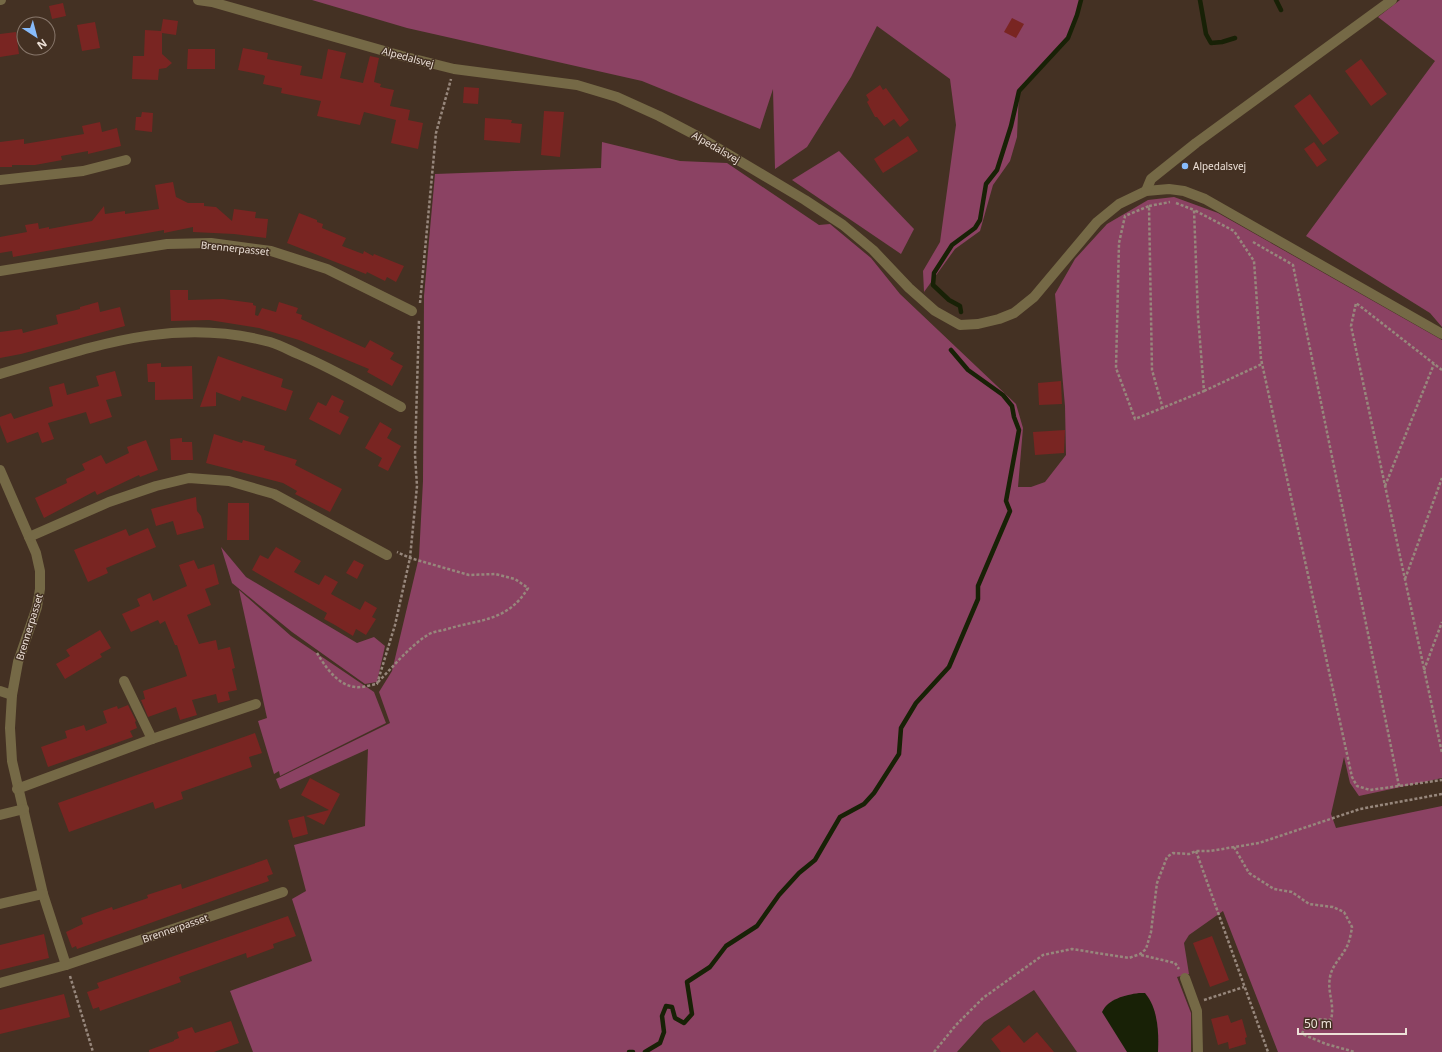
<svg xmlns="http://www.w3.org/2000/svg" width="1442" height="1052" viewBox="0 0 1442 1052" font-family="'Noto Sans',sans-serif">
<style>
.green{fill:#8b4263}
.water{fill:#182106}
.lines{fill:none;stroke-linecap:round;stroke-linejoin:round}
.stream{stroke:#182106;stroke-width:4.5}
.building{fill:#792522}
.path{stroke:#97877c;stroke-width:2.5;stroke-dasharray:3 2;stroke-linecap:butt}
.minor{stroke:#756946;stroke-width:10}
.poi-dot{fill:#87bbfb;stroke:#443123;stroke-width:1.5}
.labels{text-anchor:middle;stroke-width:3;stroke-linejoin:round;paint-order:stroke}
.street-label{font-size:10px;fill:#ede1d8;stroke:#443123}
.poi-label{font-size:10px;fill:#ede1d8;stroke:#443123;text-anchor:start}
</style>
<rect width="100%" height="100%" fill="#443123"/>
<g class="green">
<polygon points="312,0 1081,0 1077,15 1068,38 1019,91 1017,137 1010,161 993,185 980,231 955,249 924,292 923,271 940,242 956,125 950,79 877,26 851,77 807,147 775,169 773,89 760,129 642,81 407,28"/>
<polygon points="1400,0 1442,0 1442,327 1430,313 1306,236 1435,61 1378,17"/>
<polygon points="602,142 680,161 727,163 819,225 830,224 871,258 900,294 1016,404 1023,428 1018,487 1031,487 1045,482 1066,455 1065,406 1055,294 1075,259 1107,224 1148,200 1174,197 1218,213 1442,340 1442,778 1359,796 1350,783 1344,757 1331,814 1336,828 1442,806 1442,1052 1278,1052 1223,911 1189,935 1184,943 1189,974 1177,977 1191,1013 1191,1052 1077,1052 1034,990 984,1022 957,1052 253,1052 230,991 312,961 292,899 306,891 294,845 365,826 368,749 280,789 276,779 390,723 379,692 392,671 419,557 423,481 424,296 435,174 601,168"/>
<polygon points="839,151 914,229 901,254 792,180"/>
<polygon points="221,547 246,577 357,643 374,637 385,646 377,682 365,684 292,632 232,583"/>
<polygon points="239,590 291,636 374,692 386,723 280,776 279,771 274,774 258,721 267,718"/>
</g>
<path class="water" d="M1139,993H1145C1158,1008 1159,1033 1158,1052H1127L1102,1012C1108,999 1125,995 1139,993Z"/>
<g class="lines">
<g class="stream">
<polyline points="1200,0 1206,34 1211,43 1222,42 1235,38"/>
<polyline points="1276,0 1281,10"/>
<polyline points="961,312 960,306 949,300 933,285 934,273 952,245 975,228 980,220 986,184 997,170 1011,126 1019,91 1068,38 1077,15 1081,0"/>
<polyline points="629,1052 633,1052"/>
<polyline points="645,1052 660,1043 664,1032 662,1016 666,1006 672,1007 675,1018 684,1023 692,1014 687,982 710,967 726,946 757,926 779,895 799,873 815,860 840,817 864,804 874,793 899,754 901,728 916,703 949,667 978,599 978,586 1010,511 1006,501 1019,430 1014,417 1012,406 1003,395 968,370 951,350"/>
</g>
</g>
<g class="building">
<polygon points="63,3 66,16 52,19 49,6"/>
<polygon points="1012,18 1024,24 1016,38 1004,32"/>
<polygon points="163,19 178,21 176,35 162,33 162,54 172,63 166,68 159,69 158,80 132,79 133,56 144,56 145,30 161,31"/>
<polygon points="95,22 100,48 82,51 77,25"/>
<polygon points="16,32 19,54 0,57 0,34"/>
<polygon points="243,48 268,53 267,59 302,66 300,75 322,79 328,49 346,53 340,78 363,83 370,56 379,58 374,82 381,84 380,87 394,90 390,106 410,110 408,120 423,123 418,149 391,143 396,120 364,112 360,125 317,116 321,101 281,93 282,88 263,84 265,76 263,75 238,70"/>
<polygon points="188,49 215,49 215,69 187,69"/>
<polygon points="1361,59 1387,94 1371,106 1345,71"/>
<polygon points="880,85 883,90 886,88 909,120 900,127 894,119 884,126 877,117 875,117 867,102 869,100 866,95"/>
<polygon points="464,87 479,88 478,104 463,103"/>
<polygon points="1310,94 1339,133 1323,145 1294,106"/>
<polygon points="544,111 564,112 560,157 541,155"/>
<polygon points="142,112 153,113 152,132 135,130 136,117 141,117"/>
<polygon points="485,118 512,120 511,123 522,124 520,143 484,140"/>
<polygon points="100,122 102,132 117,128 121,146 88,154 88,151 61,156 62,160 35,165 12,165 12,167 0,167 0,142 24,139 24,144 84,134 82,126"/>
<polygon points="908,136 918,151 883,173 874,159"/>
<polygon points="1314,142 1327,160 1317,167 1304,149"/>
<polygon points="173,182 176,197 188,203 204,203 204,206 216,207 232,221 234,209 256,212 255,218 268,219 266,238 234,234 193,232 193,227 164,233 164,230 13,257 12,251 0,253 0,237 27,232 25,225 38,223 39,229 49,227 49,229 92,221 104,206 105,214 125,211 125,214 159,209 155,185"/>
<polygon points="299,213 317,220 317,222 323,224 322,228 346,238 342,246 363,254 364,251 373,256 374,254 404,266 396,282 387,277 385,281 367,272 366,274 287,243"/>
<polygon points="170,290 188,290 188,300 223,299 253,303 253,305 256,306 255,315 258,316 262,308 276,312 279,302 298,308 296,313 302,315 301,319 365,348 370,340 394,353 390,359 403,366 392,386 367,372 369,369 299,340 259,328 209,320 171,321"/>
<polygon points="98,302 100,312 120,307 125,326 21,354 0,358 0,332 22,329 23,333 58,324 56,315 80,309 80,307"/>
<polygon points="218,356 283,379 281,387 293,391 286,411 242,396 240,401 216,392 216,406 200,407"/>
<polygon points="161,363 161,367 192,366 193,399 155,400 155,382 148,382 147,364"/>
<polygon points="115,371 122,396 106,400 112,417 90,424 86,412 48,423 54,439 42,443 38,432 7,443 0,425 0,417 11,413 14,419 53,406 49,387 64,383 67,395 99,386 96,376"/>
<polygon points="1061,381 1062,404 1039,405 1038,383"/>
<polygon points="332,395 344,401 339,412 349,417 340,435 309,419 318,402 326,406"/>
<polygon points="380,422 392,429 387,438 401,446 388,471 378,466 382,458 365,448"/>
<polygon points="1065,430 1064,453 1035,455 1033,432"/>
<polygon points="214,434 242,443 243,440 265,446 264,450 297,460 295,465 342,489 330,512 295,494 297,491 283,483 206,463"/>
<polygon points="182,438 182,442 192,442 193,460 171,460 170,439"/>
<polygon points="146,440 158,470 140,477 139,475 97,495 95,491 44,518 35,498 67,483 66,479 85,470 82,464 101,455 106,464 129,453 127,447"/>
<polygon points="196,497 197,511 201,516 204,528 177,535 173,521 156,526 151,509"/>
<polygon points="228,503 249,503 249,540 227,540"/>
<polygon points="148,528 156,547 106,568 108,573 88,582 74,550 126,529 129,536"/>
<polygon points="276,547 301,561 294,572 319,585 325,575 338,582 331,594 360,610 365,601 377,608 372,617 376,619 366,635 356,629 353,636 335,625 324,619 327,613 252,570 260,555 268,559"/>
<polygon points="194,560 198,569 214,564 219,584 205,589 211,605 187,615 199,644 216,640 218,650 230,647 235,668 232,669 237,690 228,692 230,700 218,703 216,694 192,700 197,715 180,720 176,707 148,717 141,700 145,699 143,691 187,676 177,645 175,645 165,621 160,624 158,620 131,632 122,614 140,606 137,599 150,593 153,601 187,586 179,565"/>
<polygon points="354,560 364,565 357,579 346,573"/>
<polygon points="100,630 111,648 100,654 102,657 65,679 56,664 70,656 66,650"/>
<polygon points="128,705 136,721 135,722 137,728 130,731 133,737 48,767 41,747 67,738 65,731 84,725 86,731 107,723 103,711 117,706 118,709"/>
<polygon points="255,733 262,753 249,757 252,767 181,792 183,799 155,809 153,802 69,832 58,803"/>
<polygon points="310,778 340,794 324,825 306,816 329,810 301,795"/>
<polygon points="304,816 308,834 293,838 288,820"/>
<polygon points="267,859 273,874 267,876 269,881 77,949 76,946 72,948 66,932 83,924 81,918 112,907 113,910 148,898 147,895 181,884 182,889"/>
<polygon points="288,916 296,936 273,944 274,948 247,958 246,953 179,977 181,982 100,1011 99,1007 93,1009 87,992 99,988 97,983"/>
<polygon points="44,934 49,958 0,970 0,945"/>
<polygon points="1212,936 1229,980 1210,987 1193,943"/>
<polygon points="64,994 70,1017 0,1034 0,1010"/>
<polygon points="1228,1015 1231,1023 1242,1019 1247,1037 1245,1038 1246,1044 1229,1049 1228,1042 1218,1045 1211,1019"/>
<polygon points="231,1021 239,1043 214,1052 149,1052 149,1050 174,1041 174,1040 179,1038 177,1032 192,1027 195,1033"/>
<polygon points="1009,1025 1024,1043 1037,1032 1054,1052 1001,1052 991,1039"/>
</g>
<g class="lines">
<g class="path">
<polyline points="1176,203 1194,210"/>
<polyline points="1149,206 1170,202"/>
<polyline points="1253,242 1293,265 1399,786"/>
<polyline points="420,303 436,133 451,79"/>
<polyline points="1442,370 1356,303 1351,326 1442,753"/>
<polyline points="1204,391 1262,364"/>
<polyline points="1163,409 1152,370 1149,206 1125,216 1119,243 1116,368 1135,419 1204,391 1198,316 1194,210 1234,231 1254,261 1261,359 1352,777 1357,786 1370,790 1442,780"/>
<polyline points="1385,486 1434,364"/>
<polyline points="1405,579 1442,478"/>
<path d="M317,653C325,666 337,685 355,687C362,688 370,685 377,684L395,625L410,558L417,486L415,455L419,320"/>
<polyline points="1424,670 1442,622"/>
<path d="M378,682C393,667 408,648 426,636C431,632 438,631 444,630C477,619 507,623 528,588L515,579L495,574L469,575L410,558L397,552"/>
<path d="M1234,847L1249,873L1274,889L1292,892L1309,904L1333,907L1344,912L1352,927C1351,934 1349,944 1345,950C1339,960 1332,966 1330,977C1327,993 1335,1003 1331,1020L1314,1019L1306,1023L1302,1034L1326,1044L1355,1052"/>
<polyline points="1196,851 1268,1052"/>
<polyline points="1141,955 1175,963 1179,969"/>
<polyline points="70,976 93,1052"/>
<polyline points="1204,1000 1244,987"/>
<polyline points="934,1052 956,1025 983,998 1043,955 1072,949 1129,958 1140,954 1146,949 1151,932 1157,883 1167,857 1173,853 1189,854 1196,851 1210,851 1259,843 1360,809 1442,794"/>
</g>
<g class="minor">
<polyline points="0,0 1,0"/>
<polyline points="198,0 212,2 402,56 454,69 577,85 617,97 659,116 701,138 805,200 843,225 873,250 909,288 935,311 960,325 978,324 999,319 1014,313 1034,297 1097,222 1119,204 1146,191 1169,189 1184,191 1205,199 1442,334"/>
<polyline points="0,180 83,171 126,160"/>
<polyline points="1146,191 1151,179 1196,143 1392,0"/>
<polyline points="0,271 167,244 211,243 271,251 327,269 412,311"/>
<path d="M0,374C93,347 172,316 270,342C280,345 289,350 298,354C334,369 367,389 401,407"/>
<polyline points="0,470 36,553 40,571 40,589 37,607 18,662 12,695 10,728 12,761 43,894 66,965"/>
<polyline points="29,537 109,502 156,486 189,478 229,481 274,494 387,555"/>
<polyline points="124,681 152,739"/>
<polyline points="0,691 12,695"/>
<polyline points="17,789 152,739 256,704"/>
<polyline points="0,815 24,809"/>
<polyline points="0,904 43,894"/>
<polyline points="1185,978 1197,1011 1198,1052"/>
<polyline points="0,983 66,965 283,892"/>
</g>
</g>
<circle class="poi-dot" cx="1185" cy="166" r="4"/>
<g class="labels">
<g class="street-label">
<text transform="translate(408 57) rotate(15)" y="4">Alpedalsvej</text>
<text transform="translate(716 147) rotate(30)" y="4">Alpedalsvej</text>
<text transform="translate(235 248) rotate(6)" y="4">Brennerpasset</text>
<text transform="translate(29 627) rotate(-73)" y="4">Brennerpasset</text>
<text transform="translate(175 928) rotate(-19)" y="4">Brennerpasset</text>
</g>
<g class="poi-label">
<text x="1193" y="170">Alpedalsvej</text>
</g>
</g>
<g transform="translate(36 36) rotate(144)"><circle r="19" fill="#443123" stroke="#88776b"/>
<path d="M0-3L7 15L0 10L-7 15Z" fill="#87bbfb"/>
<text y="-6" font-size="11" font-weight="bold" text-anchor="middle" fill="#ede1d8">N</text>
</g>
<path d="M1298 1028v6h108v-6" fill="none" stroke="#ede1d8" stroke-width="2"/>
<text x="1304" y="1028" font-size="12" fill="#ede1d8" stroke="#443123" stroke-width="3" paint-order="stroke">50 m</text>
</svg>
